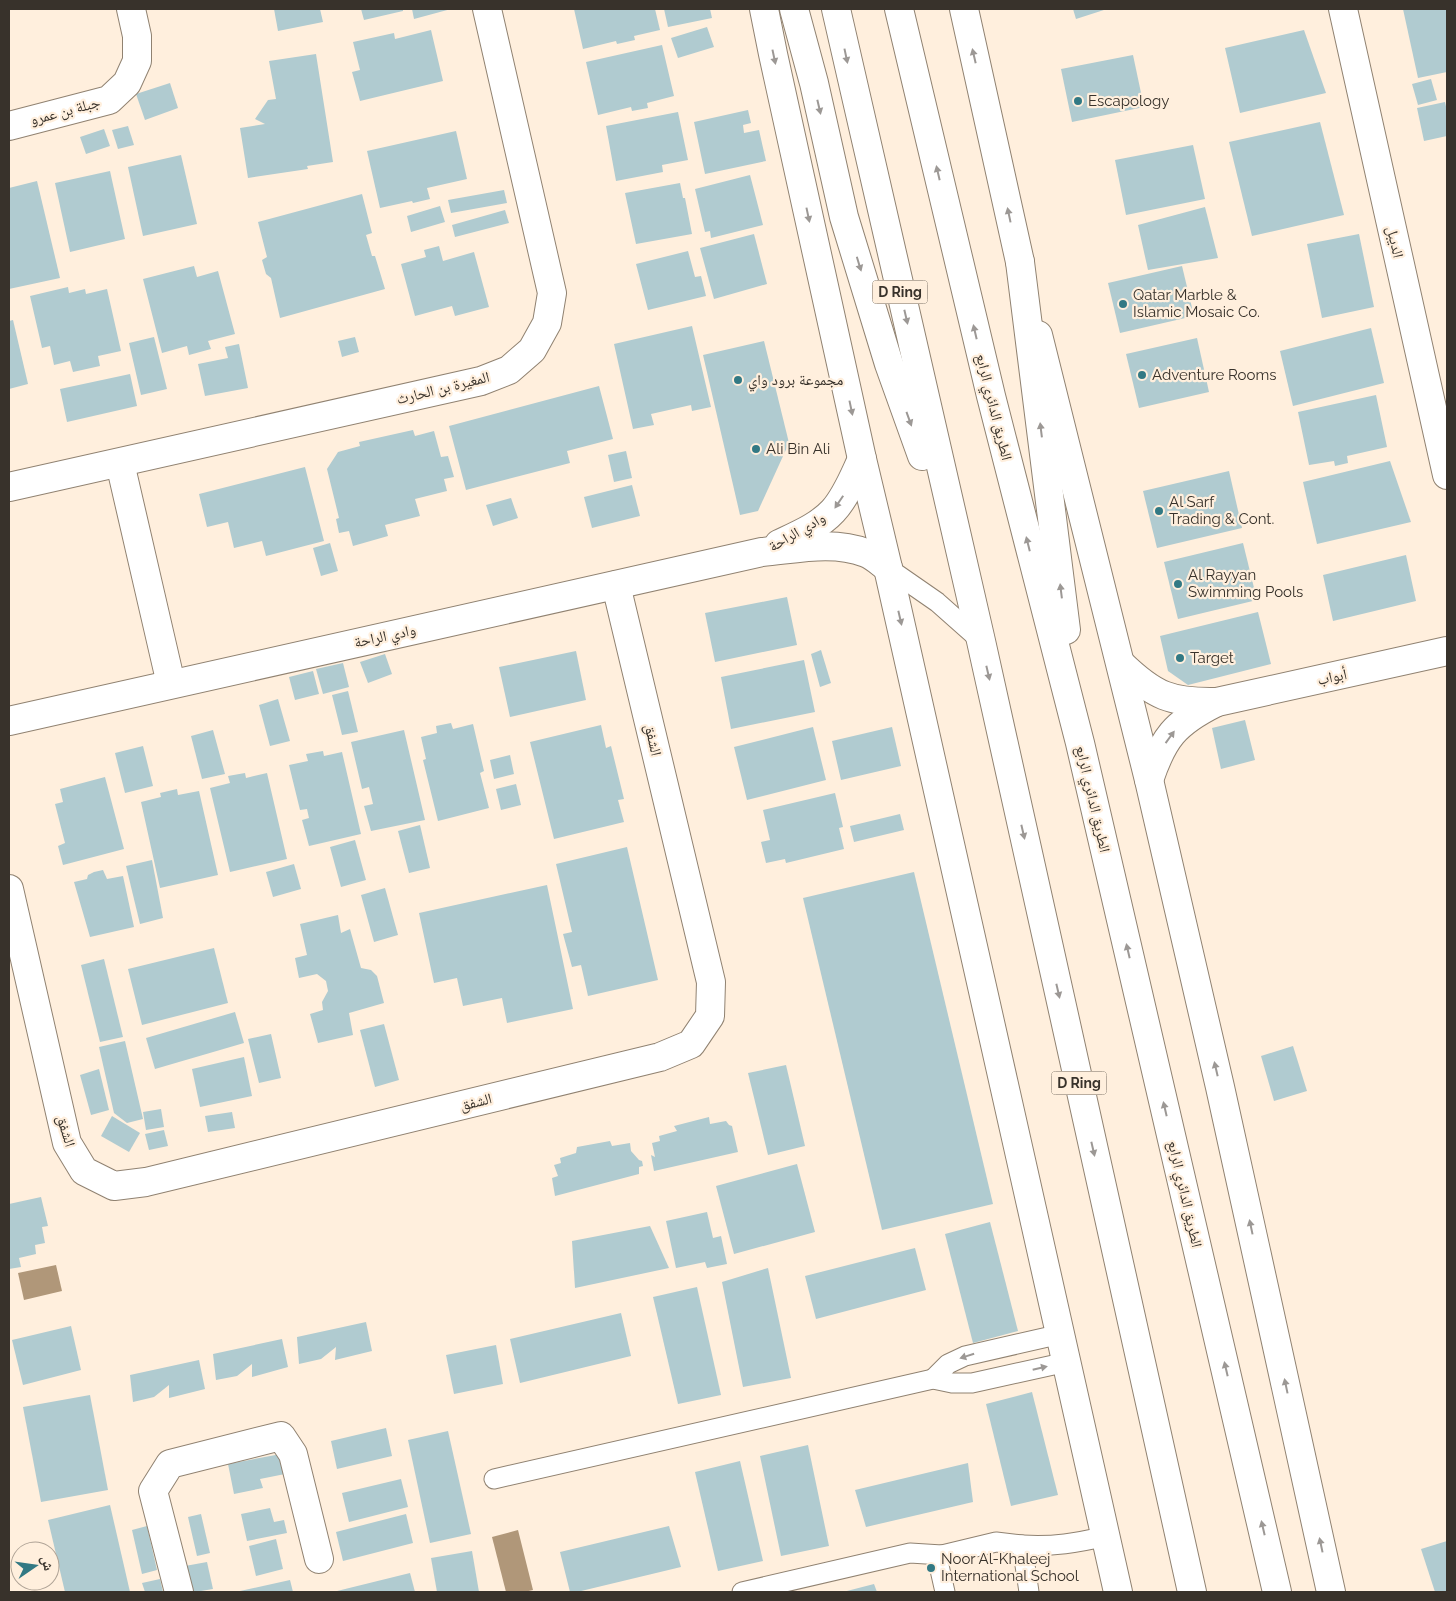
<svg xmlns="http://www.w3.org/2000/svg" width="1456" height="1601" viewBox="0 0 1456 1601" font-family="Raleway,'Noto Naskh Arabic',sans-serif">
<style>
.water{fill:#b09779}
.building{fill:#b0cbd0}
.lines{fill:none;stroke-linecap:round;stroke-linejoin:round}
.service-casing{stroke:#908271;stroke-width:21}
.minor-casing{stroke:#908271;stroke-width:30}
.secondary-casing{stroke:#908271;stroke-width:30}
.primary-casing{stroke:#908271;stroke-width:30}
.service{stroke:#fff;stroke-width:19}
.minor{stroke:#fff;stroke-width:28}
.secondary{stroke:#fff;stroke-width:28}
.primary{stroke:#fff;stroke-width:28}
.oneway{fill:#9c9895}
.poi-dot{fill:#327984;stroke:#ffefdd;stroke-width:2}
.labels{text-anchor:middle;stroke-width:4.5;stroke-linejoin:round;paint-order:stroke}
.shield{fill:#ffefdd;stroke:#746b60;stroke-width:1}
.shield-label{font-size:14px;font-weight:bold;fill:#38322b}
.poi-label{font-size:15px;fill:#38322b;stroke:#ffefdd;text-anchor:start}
.street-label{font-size:15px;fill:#38322b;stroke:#ffefdd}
</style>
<rect width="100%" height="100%" fill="#ffefdd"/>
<g class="water">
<polygon points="56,1265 62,1291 24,1300 18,1273"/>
<polygon points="518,1530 533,1590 524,1592 506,1592 492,1537"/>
</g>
<g class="building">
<polygon points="274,9 320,9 323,22 278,31"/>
<polygon points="361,9 403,9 403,11 364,20"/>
<polygon points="412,9 451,9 414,19"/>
<polygon points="574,9 655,9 660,30 634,36 635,40 617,44 616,41 583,49"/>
<polygon points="664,9 710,9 712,18 668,27"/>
<polygon points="1073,9 1107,9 1076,19"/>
<polygon points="1403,9 1447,9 1447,72 1418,78"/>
<polygon points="707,27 714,47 678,58 671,38"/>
<polygon points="431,30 443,81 360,101 352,72 360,70 353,42 394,33 395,39"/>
<polygon points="1304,30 1326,93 1240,113 1225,48"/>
<polygon points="662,45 674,96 647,103 648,108 632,111 631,107 598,115 586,62"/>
<polygon points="316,54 333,162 307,166 308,169 248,178 240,128 265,124 255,119 268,100 276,99 269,61"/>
<polygon points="1133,55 1144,107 1072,122 1061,69"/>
<polygon points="1431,79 1437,100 1418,105 1412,84"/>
<polygon points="170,83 178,108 145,120 136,94"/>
<polygon points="1445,102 1447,111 1447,136 1424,141 1417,108"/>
<polygon points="748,110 751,123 743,125 744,133 759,130 766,161 705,174 694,122"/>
<polygon points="678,112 688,160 662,165 663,172 616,181 606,126"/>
<polygon points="1320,122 1344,215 1252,236 1229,142"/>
<polygon points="128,126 134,145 118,149 112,130"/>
<polygon points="104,129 110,146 86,154 80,137"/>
<polygon points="456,131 467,179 427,188 430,199 413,203 412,201 380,208 367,151"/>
<polygon points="1193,145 1205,199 1126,215 1115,160"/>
<polygon points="181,155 197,224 143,236 128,167"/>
<polygon points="110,171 125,239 70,252 55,183"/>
<polygon points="750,175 763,225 711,238 710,231 705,232 695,189"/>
<polygon points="37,181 60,278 9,289 9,188"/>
<polygon points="680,183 683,198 685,198 692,234 636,244 625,193"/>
<polygon points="504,190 507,203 451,213 448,200"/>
<polygon points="362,194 372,233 366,235 372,256 375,256 385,289 280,318 271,278 266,274 262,260 267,257 258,222"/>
<polygon points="440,206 445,222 411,232 407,216"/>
<polygon points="1205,207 1218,258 1148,270 1138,225"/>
<polygon points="505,210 509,223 455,237 452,225"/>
<polygon points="754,234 767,284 714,299 700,248"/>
<polygon points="1359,234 1374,307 1322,318 1307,244"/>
<polygon points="439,246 443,261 474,252 489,307 455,316 452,306 415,316 401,264 426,257 424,250"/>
<polygon points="688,251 695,277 701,276 706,296 648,310 636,264"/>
<polygon points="194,266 197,277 218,271 235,334 208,341 211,349 189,355 187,346 162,353 143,279"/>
<polygon points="1182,266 1194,316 1120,333 1108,283"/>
<polygon points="68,287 69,293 85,289 86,294 107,289 121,351 98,356 100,366 73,372 70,361 54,365 50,346 42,348 30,296"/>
<polygon points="13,320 28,384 9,389 9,321"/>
<polygon points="692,326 711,407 692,411 691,405 651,414 654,425 633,429 614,344"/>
<polygon points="1371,328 1384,383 1293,406 1280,351"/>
<polygon points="154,337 167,389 141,395 129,343"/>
<polygon points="355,337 359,352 342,357 338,341"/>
<polygon points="1197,338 1209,392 1139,408 1126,354"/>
<polygon points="764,341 789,443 758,511 740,515 703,355"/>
<polygon points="239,344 248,388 205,396 198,364 228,358 225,347"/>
<polygon points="130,374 137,406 67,422 60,389"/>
<polygon points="599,386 613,439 567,451 570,463 466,490 449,426"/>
<polygon points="1376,395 1387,447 1347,456 1348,463 1335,466 1334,461 1309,465 1298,412"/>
<polygon points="413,430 415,436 434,431 441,457 448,456 454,477 444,479 447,491 415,499 420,516 385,525 388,536 353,546 349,531 339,533 336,519 339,518 327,469 338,452 360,446 359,442"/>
<polygon points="626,451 632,478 614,482 608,455"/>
<polygon points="1390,461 1411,522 1317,544 1303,482"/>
<polygon points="305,467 324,541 266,556 262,541 234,548 228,522 207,527 199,494"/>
<polygon points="1229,471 1242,528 1157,548 1143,491"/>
<polygon points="632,485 640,516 592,528 584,497"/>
<polygon points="511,498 518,518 493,526 486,505"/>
<polygon points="330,543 338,571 321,576 313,548"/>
<polygon points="1243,543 1257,600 1178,619 1164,562"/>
<polygon points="1406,555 1416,601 1333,621 1323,575"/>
<polygon points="787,597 797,645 715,662 705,613"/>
<polygon points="1258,612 1271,664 1188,685 1168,671 1160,636"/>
<polygon points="821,650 831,683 820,687 811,654"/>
<polygon points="576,651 586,700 510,717 499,667"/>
<polygon points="385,654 392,674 368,683 360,662"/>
<polygon points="804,660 815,712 731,729 721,677"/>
<polygon points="343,663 349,687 323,694 316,669"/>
<polygon points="313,671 319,694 295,700 289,677"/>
<polygon points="348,691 358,732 342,735 332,695"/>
<polygon points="278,699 290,741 270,746 259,705"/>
<polygon points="1245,720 1255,760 1221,769 1212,728"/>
<polygon points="451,723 453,729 473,724 484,771 480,773 489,808 438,821 423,760 426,759 421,737 437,733 436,726"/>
<polygon points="601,725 606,748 611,746 624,799 618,800 624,822 554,839 530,742"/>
<polygon points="813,727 826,780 747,800 734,747"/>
<polygon points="892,727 901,766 841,780 832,741"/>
<polygon points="213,730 225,774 202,779 191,736"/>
<polygon points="404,730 425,820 371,831 364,806 373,804 369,787 362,789 351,742"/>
<polygon points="143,746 153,786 125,793 115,753"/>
<polygon points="323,751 324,756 342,752 361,834 309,846 302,820 309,818 307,809 300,810 289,765 308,761 306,754"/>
<polygon points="510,755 514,774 494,779 490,760"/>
<polygon points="245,773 246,778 267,773 287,859 230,872 210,788 230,783 228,776"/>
<polygon points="105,777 124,849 63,865 58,846 65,843 55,804 63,802 60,789"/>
<polygon points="516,784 521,805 501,810 496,789"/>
<polygon points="177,789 178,795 199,791 218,875 160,888 141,802 161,797 160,793"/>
<polygon points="835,793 843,827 839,828 844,849 786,863 785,859 766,863 761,842 770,840 763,810"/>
<polygon points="900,814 904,830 854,842 850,826"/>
<polygon points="420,825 430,868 409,873 398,831"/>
<polygon points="355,840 366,880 341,887 330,847"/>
<polygon points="627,847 658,980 588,996 581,965 572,967 563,934 572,932 556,864"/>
<polygon points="152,860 163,918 140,924 126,866"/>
<polygon points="294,864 301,889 273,897 266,872"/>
<polygon points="103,870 107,879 123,876 134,927 90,937 74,882 87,879 88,875 94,872"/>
<polygon points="914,872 993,1204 882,1230 803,898"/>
<polygon points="547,885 573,1009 507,1023 502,998 463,1006 457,978 434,983 419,913"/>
<polygon points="385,888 398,935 374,942 361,895"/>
<polygon points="338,915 341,933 350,929 361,968 371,970 377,976 384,1003 349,1013 353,1035 318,1043 310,1014 323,1010 322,1002 328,991 326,981 317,974 299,978 295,958 307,955 300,924"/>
<polygon points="214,948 228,1003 142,1025 128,969"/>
<polygon points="104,959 123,1037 100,1042 81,965"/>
<polygon points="235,1012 244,1043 155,1069 146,1038"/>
<polygon points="384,1024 399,1080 375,1087 360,1030"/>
<polygon points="271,1034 281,1078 259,1083 248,1039"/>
<polygon points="125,1041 143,1119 127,1123 114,1113 99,1047"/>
<polygon points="1293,1046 1307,1091 1274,1101 1261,1056"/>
<polygon points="244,1057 252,1096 200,1107 192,1069"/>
<polygon points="786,1065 805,1146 768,1155 748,1073"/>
<polygon points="99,1069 109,1110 91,1115 80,1075"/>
<polygon points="161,1109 164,1127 146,1130 143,1112"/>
<polygon points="232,1112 235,1128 208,1132 205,1116"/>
<polygon points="112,1116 140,1133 129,1152 101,1136"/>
<polygon points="709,1117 710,1124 726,1121 729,1125 732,1126 738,1152 654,1171 651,1155 655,1157 652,1143 660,1141 659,1136 677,1131 674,1126"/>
<polygon points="164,1130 168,1146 149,1150 145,1134"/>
<polygon points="610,1141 612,1146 630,1143 631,1151 639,1160 642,1161 643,1166 639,1167 639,1174 555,1196 552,1178 558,1176 554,1165 561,1163 560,1158 576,1153 577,1147"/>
<polygon points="797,1164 815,1232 734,1254 716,1186"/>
<polygon points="41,1197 48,1226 42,1227 45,1243 35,1245 36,1254 19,1258 21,1267 9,1269 9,1204"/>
<polygon points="707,1212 713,1238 721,1236 727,1264 707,1268 705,1262 676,1268 666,1221"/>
<polygon points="990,1222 1018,1331 973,1343 945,1234"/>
<polygon points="650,1226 669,1268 575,1288 572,1241"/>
<polygon points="915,1248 926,1290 816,1319 805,1276"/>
<polygon points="768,1268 791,1378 743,1387 722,1282"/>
<polygon points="697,1287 721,1395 678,1404 653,1297"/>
<polygon points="621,1313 631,1356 520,1383 510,1339"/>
<polygon points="366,1322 372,1351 335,1360 336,1347 321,1359 299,1364 297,1337"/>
<polygon points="71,1326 81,1370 23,1385 12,1340"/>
<polygon points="282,1339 288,1367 252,1377 252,1364 237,1376 216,1380 213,1354"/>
<polygon points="496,1345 503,1384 454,1394 446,1355"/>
<polygon points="199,1360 205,1389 169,1398 169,1385 154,1397 133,1402 130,1375"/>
<polygon points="1032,1392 1058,1495 1011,1506 986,1404"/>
<polygon points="90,1395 108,1490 41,1502 23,1407"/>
<polygon points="386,1428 392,1456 337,1469 331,1441"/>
<polygon points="448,1431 471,1534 430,1543 408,1440"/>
<polygon points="808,1445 829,1546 781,1556 760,1456"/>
<polygon points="281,1454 285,1474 260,1479 263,1488 234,1494 228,1464"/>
<polygon points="740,1461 763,1561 718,1571 695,1472"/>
<polygon points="968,1463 973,1502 866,1527 855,1490"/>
<polygon points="401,1479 408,1507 349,1522 342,1493"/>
<polygon points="110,1505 130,1592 65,1592 48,1520"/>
<polygon points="270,1508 274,1522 284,1520 287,1533 247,1541 241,1514"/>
<polygon points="201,1514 210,1553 197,1556 188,1517"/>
<polygon points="406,1514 413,1543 343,1561 336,1532"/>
<polygon points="147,1526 157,1570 142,1574 132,1530"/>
<polygon points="669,1526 681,1567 577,1592 570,1592 560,1552"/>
<polygon points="276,1539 283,1569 256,1576 249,1546"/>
<polygon points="1447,1541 1447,1592 1435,1592 1421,1549"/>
<polygon points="472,1551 479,1592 437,1592 431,1558"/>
<polygon points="207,1562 213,1589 195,1592 167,1592 163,1570"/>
<polygon points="410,1573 415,1592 333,1592"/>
<polygon points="160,1579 163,1592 145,1592 142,1583"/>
<polygon points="290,1580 293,1592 240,1592 240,1591"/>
<polygon points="874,1584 877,1592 843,1592"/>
</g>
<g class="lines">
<g class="service-casing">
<g id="service">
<polyline points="888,568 937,602 981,641"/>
<polyline points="933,1379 948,1364 965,1356 1061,1334"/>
<polyline points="494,1479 933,1379 952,1383 972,1383 1067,1362"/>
<polyline points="742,1592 910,1553 942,1555"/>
<polyline points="945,1592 938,1561 942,1555 996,1542 1022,1545"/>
<path d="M1029,1592L1022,1545C1054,1547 1076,1543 1107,1536"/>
</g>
</g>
<g class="minor-casing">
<g id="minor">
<polyline points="764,9 773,54 862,459 888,568 1118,1592"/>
<polyline points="1343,9 1447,475"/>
<polyline points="9,126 109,100 127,83 137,61 137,36 131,9"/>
<polyline points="1038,335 1149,780 1220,1087 1331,1592"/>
<polyline points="120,463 171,684"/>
<polyline points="9,487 481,381 509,370 532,350 547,323 552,293 487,9"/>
<path d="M779,544C798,535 818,527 833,511C846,497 854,476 862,459"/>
<path d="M1121,664C1154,696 1171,703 1217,702L1447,651"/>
<path d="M9,721L762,552C796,549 833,540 866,553C874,556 881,563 888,568"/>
<path d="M1149,780C1163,738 1175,723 1215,703"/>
<polyline points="9,889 67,1143 84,1171 114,1186 146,1182 660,1057 691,1044 710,1016 711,982 616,585"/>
<polyline points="179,1592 153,1491 170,1464 281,1436 293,1454 319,1559"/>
</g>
</g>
<g class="secondary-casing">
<polyline id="secondary" points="964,9 1020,262"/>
</g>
<g class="primary-casing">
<g id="primary">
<polyline points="794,9 814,83 844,217 889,364 922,456"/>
<polyline points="836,9 981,641 1192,1592"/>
<polyline points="899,9 991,396 1080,743 1277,1592"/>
<polyline points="1020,262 1066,630"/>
</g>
</g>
<use href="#service" class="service"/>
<use href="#minor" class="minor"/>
<use href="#secondary" class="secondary"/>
<use href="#primary" class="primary"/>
</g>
<defs><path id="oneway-solid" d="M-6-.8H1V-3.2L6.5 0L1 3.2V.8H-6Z" transform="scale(1.25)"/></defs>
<g class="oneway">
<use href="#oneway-solid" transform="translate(846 56) rotate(78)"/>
<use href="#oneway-solid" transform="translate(974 56) rotate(-103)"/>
<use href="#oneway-solid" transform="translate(774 57) rotate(78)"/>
<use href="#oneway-solid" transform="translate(819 107) rotate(77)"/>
<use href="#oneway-solid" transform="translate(938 173) rotate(-103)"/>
<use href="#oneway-solid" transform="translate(808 215) rotate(78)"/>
<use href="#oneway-solid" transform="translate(1009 215) rotate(-102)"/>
<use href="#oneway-solid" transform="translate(859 264) rotate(73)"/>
<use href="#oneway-solid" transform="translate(906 317) rotate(77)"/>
<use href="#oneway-solid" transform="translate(975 332) rotate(-103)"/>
<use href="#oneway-solid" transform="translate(851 408) rotate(78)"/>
<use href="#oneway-solid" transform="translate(909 419) rotate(70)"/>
<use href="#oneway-solid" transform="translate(1041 430) rotate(-97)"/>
<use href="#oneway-solid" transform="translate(839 502) rotate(124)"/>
<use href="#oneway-solid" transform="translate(1028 544) rotate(-104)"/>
<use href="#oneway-solid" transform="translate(1061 591) rotate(-97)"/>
<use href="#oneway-solid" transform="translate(900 618) rotate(77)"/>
<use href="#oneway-solid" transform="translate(988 673) rotate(77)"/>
<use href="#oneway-solid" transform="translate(1170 737) rotate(-54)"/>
<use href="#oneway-solid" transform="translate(1023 832) rotate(77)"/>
<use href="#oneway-solid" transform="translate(1128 951) rotate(-103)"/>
<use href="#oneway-solid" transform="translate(1058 991) rotate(77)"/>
<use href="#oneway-solid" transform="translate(1216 1069) rotate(-103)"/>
<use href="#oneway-solid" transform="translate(1165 1109) rotate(-103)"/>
<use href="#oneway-solid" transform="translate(1093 1149) rotate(77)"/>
<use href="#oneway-solid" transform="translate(1251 1227) rotate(-102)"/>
<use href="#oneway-solid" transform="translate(967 1356) rotate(162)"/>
<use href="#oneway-solid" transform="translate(1040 1368) rotate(-13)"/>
<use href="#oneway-solid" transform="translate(1226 1369) rotate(-103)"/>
<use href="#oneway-solid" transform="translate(1286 1386) rotate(-102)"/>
<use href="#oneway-solid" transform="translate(1263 1528) rotate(-103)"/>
<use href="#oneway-solid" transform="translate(1321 1545) rotate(-102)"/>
</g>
<g class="poi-dot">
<circle cx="1078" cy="101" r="5"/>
<circle cx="1123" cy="304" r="5"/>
<circle cx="1142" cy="375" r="5"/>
<circle cx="738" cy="380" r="5"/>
<circle cx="756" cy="449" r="5"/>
<circle cx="1159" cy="511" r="5"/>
<circle cx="1178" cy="584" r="5"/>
<circle cx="1180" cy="658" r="5"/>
<circle cx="931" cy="1568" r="5"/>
</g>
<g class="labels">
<g class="shield">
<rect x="872.5" y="280.5" width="55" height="23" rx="4"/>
<rect x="1051.5" y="1071.5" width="55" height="23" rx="4"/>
</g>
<g class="shield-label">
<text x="900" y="297">D Ring</text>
<text x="1079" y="1088">D Ring</text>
</g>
<g class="poi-label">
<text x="1088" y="106">Escapology</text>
<text x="1133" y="300">Qatar Marble &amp;<tspan x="1133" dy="17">Islamic Mosaic Co.</tspan></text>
<text x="1152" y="380">Adventure Rooms</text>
<text x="748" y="385">مجموعة برود واي</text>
<text x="766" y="454">Ali Bin Ali</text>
<text x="1169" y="507">Al Sarf<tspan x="1169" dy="17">Trading &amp; Cont.</tspan></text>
<text x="1188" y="580">Al Rayyan<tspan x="1188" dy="17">Swimming Pools</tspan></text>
<text x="1190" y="663">Target</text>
<text x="941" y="1564">Noor Al-Khaleej<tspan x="941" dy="17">International School</tspan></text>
</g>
<g class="street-label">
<text transform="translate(65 111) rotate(-15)" y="5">جبلة بن عمرو</text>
<text transform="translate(1395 242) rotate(77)" y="5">الديبل</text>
<text transform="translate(443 388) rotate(-14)" y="5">المغيرة بن الحارث</text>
<text transform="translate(994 407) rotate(76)" y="5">الطريق الدائري الرابع</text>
<text transform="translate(797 532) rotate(-30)" y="5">وادي الراحة</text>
<text transform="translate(385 636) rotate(-12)" y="5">وادي الراحة</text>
<text transform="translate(1332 677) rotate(-12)" y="5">أبواب</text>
<text transform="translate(653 740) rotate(77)" y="5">الشفق</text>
<text transform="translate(1093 799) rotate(77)" y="5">الطريق الدائري الرابع</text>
<text transform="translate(476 1102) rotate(-14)" y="5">الشفق</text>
<text transform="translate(66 1131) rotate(73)" y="5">الشفق</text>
<text transform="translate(1185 1194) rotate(77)" y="5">الطريق الدائري الرابع</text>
</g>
</g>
<rect width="1456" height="1601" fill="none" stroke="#38322b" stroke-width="20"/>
<g transform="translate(35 1566) rotate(77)"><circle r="24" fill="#ffefdd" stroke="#afa396"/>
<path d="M0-4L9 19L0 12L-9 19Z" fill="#327984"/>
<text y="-8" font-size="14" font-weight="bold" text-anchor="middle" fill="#38322b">ش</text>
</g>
</svg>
